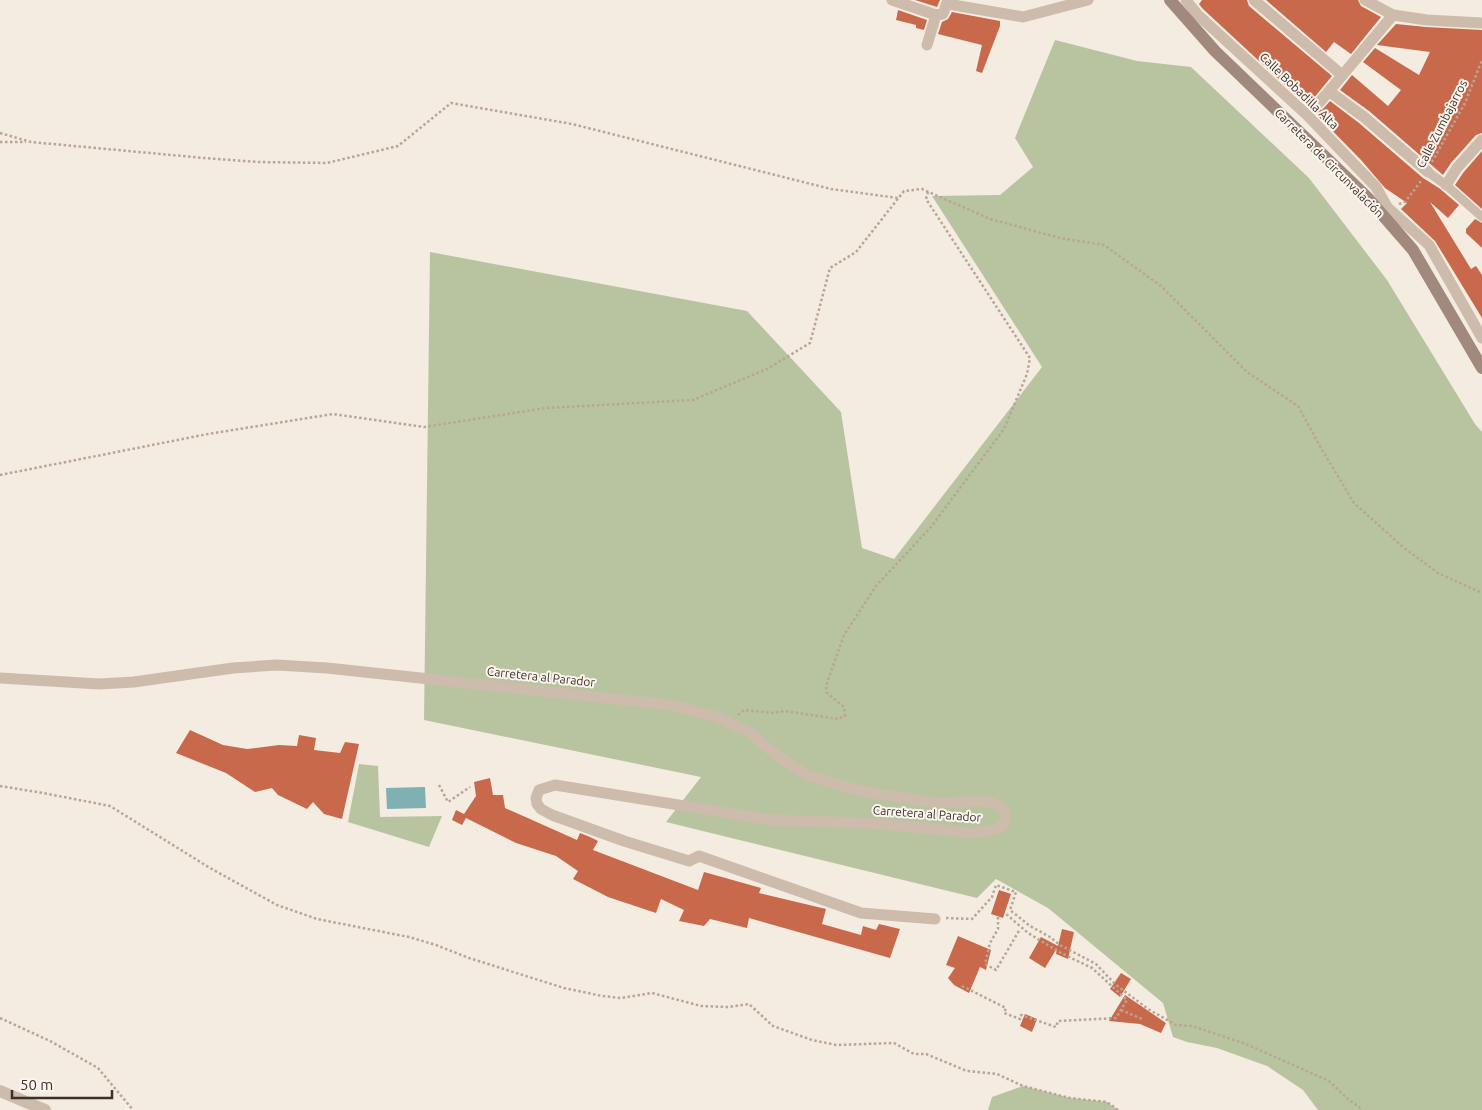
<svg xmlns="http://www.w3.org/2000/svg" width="1482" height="1110" viewBox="0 0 1482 1110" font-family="Ubuntu,sans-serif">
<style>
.green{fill:#b8c4a0}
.water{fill:#7fb0b2}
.building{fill:#c8694b}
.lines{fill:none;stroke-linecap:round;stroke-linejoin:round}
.path{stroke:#b9a596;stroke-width:2.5;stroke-dasharray:2.5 2.5;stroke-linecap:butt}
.pedestrian{stroke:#cdbbac;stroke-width:9}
.minor{stroke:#cdbbac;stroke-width:11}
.tertiary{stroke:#cdbbac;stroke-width:12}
.secondary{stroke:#a18a7d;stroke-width:12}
.labels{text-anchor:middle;stroke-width:4;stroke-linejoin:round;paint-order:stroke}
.street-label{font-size:12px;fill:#3b302b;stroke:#fbf5ee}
</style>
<rect width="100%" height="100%" fill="#f4ebe1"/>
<g class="green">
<polygon points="1055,40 1137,61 1191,67 1309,178 1387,280 1475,424 1482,432 1482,1110 1318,1110 1303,1090 1267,1066 1217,1048 1187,1042 1173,1037 1163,1003 1048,908 996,879 977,898 666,822 701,777 424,720 430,252 747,311 841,412 862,548 894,559 1042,367 932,196 1000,195 1033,167 1015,138"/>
<polygon points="359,764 378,766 380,817 442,816 429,847 348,822"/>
<polygon points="1023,1086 1070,1098 1107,1102 1118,1110 988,1110 992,1097"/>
</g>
<polygon class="water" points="425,787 426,808 387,809 386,788"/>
<g class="building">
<polygon points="915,0 940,0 937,7"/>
<polygon points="1202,0 1247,0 1249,6 1332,76 1313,99 1312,102 1314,108 1322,110 1330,101 1359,123 1423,178 1439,188 1459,205 1448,218 1430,202 1471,269 1476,266 1482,275 1482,318 1435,241 1401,209 1407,203 1385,188 1361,160 1312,110 1203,9 1199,4"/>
<polygon points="1266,0 1358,0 1361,6 1381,17 1351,54 1334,42 1326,52"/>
<polygon points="898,10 927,20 924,30 916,28 916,25 896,20"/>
<polygon points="952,12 1000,21 1000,26 982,73 976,71 982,45 938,34 942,22 948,19"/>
<polygon points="1396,24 1426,27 1482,30 1482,133 1476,135 1451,163 1443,175 1369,111 1340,90 1352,75 1388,106 1401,90 1363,62 1375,48 1419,75 1430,52 1377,45"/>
<polygon points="1482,151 1482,209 1455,185 1463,173"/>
<polygon points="1475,219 1482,223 1482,248 1466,233 1466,229"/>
<polygon points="190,730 223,745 247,749 279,745 297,746 299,735 316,738 314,750 340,753 345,742 359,744 342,819 324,814 313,802 307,809 278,795 272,788 255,792 226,773 176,753"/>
<polygon points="490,778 493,795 503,795 505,808 577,840 580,833 590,837 598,841 593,850 698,890 704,872 761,888 759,893 826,909 822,924 861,935 863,926 876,930 879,924 900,929 890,958 749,918 747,928 710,919 704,926 679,921 684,910 661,899 656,913 608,897 573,879 578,871 556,856 516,843 466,818 462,825 452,820 456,810 464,814 476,796 474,782"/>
<polygon points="999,890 1011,894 1003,918 991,914"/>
<polygon points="1062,929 1074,932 1068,959 1056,954 1057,948 1045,968 1029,958 1041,937 1058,946"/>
<polygon points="958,936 991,950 986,970 980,967 969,993 954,985 948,978 955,968 946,965"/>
<polygon points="1121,973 1131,979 1120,997 1110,989"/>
<polygon points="1125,995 1166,1023 1161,1033 1140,1024 1109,1021"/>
<polygon points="1025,1014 1037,1019 1032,1032 1020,1026"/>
</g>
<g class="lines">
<g class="path">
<polyline points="0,133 31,142 204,158 258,162 327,163 398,146 451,103 572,124 831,189 898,198"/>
<polyline points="0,142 26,142"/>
<polyline points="1432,162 1465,103 1482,60"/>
<polyline points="1399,204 1405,202 1421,181"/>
<polyline points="0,475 208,434 333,414 424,427 546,408 693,400 767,369 810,343 830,268 856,252 904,191 922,189 990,219 1060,238 1104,245 1161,286 1247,372 1298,406 1321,448 1354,503 1403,547 1438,573 1482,593"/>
<polyline points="738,715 744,710 773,713 785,711 838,719 845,716 844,707 827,693 826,686 844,635 876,586 931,527 1004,429 1027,374 1030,358 926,199 928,192"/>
<polyline points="439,785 448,802 470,787"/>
<polyline points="0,786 43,793 110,806 210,868 277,905 317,919 409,937 436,945 469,958 564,988 602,996 621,998 652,993 701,1006 728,1007 749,1004 773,1026 812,1040 836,1045 894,1043 914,1054 926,1054 967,1071 997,1074 1023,1086 1070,1098 1107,1102 1118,1110"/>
<polyline points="998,917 998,929 990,943 985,964 996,970 1020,929"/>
<polyline points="946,918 972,919 992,897 996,885 1016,892 1010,910 1030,926 1050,937 1060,945 1096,964 1115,984 1148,1009 1176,1025 1192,1026 1246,1044 1329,1081 1348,1099 1363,1110"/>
<polyline points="962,986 1006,1008 1004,1013 1020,1019 1021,1015 1056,1027 1058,1021 1116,1018 1127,1000 1092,968 1061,953 1028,933 1005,913"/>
<polyline points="1121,1010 1142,1019"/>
<polyline points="0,1018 50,1041 98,1068 133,1110"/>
</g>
<polyline class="pedestrian" points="1428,172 1446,185 1482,217"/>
<g class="minor">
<polyline points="892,0 936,15"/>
<polyline points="1186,0 1197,14 1307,115 1376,187 1387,207 1429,245 1482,338"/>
<polyline points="1254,0 1342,75"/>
<polyline points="1365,0 1393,15 1427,20 1482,23"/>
<polyline points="948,4 1023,17 1088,0"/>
<polyline points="927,45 936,15 943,14 948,0"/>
<polyline points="1330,92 1364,117 1428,172"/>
<polyline points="1319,103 1393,15"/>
<polyline points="1446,185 1457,168 1482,140"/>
<polyline points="0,678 99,684 134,682 233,668 277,665 327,668 672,705 717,717 749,732 776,755 807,775 860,791 936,803 984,801 994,803 1002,808 1006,814 1005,821 1000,828 993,830 972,833 882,824 772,820 555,785 539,790 536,798 537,804 541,809 552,815 624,841 689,861 699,856 861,913 935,919"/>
</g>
<polyline class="tertiary" points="0,1091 45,1110"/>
<polyline class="secondary" points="1170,0 1215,51 1366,196 1413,250 1482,368"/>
</g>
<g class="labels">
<g class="street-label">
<text transform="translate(1299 91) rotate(44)" y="4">Calle Bobadilla Alta</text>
<text transform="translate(1442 124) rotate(-63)" y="4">Calle Zumbajarros</text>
<text transform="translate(1329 163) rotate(45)" y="4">Carretera de Circunvalación</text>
<text transform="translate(541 677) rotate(6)" y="4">Carretera al Parador</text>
<text transform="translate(927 814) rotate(4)" y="4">Carretera al Parador</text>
</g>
</g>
<path d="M12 1090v8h100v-8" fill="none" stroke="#3b302b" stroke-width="2.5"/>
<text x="20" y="1090" font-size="15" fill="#3b302b" stroke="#fbf5ee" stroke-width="4" paint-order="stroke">50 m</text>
</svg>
